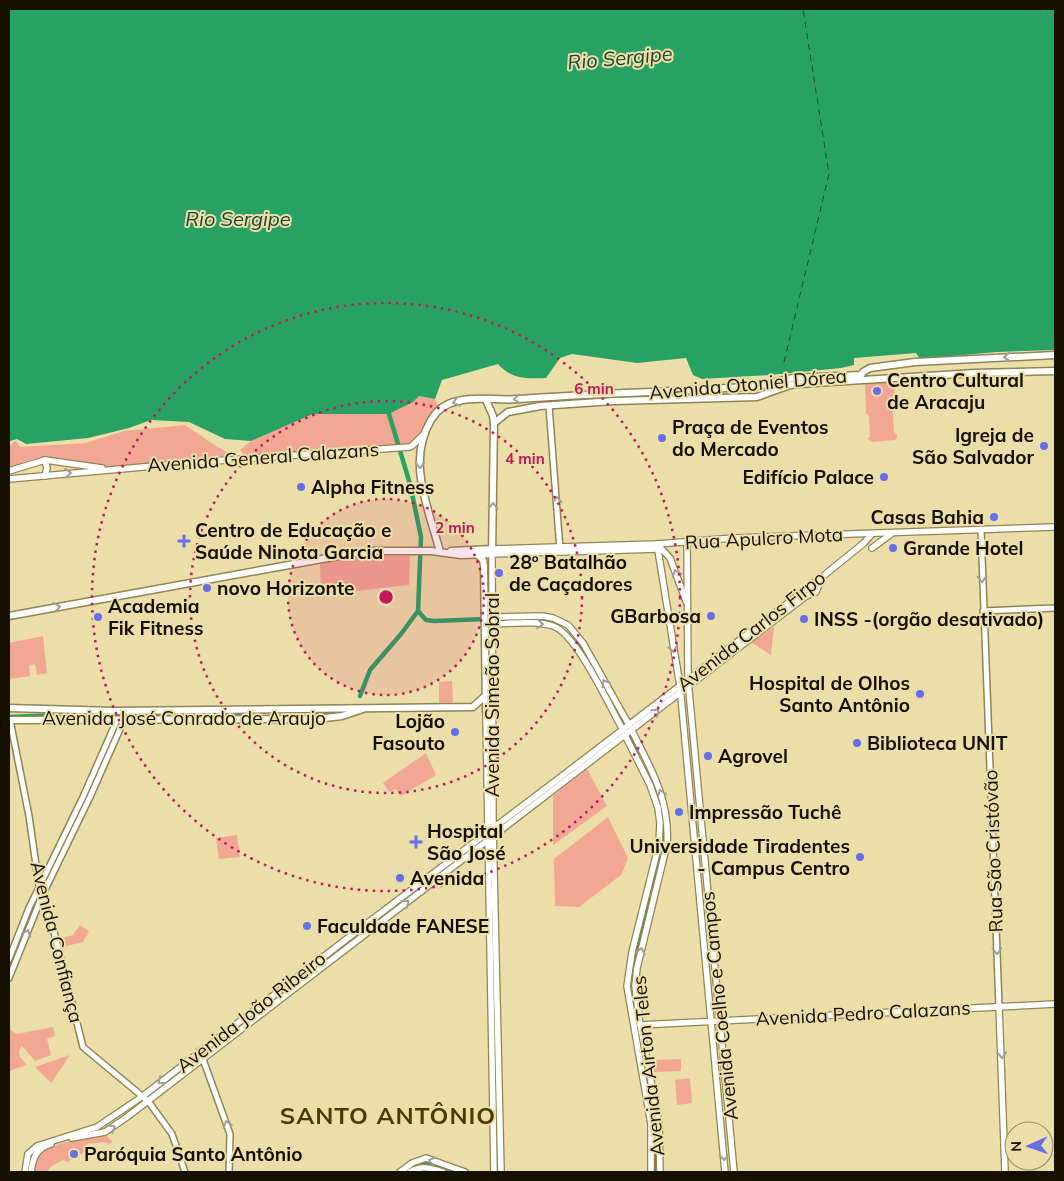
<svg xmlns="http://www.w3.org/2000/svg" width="1064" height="1181" viewBox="0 0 1064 1181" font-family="Mulish,sans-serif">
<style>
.green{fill:#f2a793}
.water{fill:#27a263}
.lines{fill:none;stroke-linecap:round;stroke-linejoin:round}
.canal{stroke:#27a263;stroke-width:4.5}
.ferry{stroke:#17462b;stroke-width:1;stroke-dasharray:6 5;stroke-linecap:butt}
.tertiary-casing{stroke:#918452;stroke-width:8}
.secondary-casing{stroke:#918452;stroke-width:8}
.primary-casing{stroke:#918452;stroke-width:9}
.tertiary{stroke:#fff;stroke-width:5}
.secondary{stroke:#fff;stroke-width:5.5}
.primary{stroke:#fff;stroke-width:6}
.oneway{stroke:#a19f99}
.ring{fill:none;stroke:#c2185b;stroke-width:2.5;stroke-dasharray:2.5 5}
.poi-dot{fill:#646fe8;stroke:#ecdea9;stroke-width:2}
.labels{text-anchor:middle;stroke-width:4;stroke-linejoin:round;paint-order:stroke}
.poi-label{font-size:19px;font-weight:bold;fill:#151000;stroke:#ecdea9;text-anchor:start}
.street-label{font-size:19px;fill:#151000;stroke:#ecdea9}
.water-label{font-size:20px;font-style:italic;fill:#17462b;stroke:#ecdea9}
.district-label{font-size:24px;font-weight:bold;letter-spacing:1px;fill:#483c05;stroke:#ecdea9}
.centre{fill:#c2185b;stroke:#ecdea9;stroke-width:2.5}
.ring-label{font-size:15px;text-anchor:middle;font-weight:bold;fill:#c2185b;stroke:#ecdea9;stroke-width:4;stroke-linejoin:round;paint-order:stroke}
</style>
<rect width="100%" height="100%" fill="#ecdea9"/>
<g class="green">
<polygon points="894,380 895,402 892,402 894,432 897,435 897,438 895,440 872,442 867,438 870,437 869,416 866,413 865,383 866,382"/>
<polygon points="419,396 435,399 440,409 413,445 246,458 240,450 251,441 313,414 389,414 413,402"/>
<polygon points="185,425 213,444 228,453 228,457 101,468 44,457 27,461 13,469 9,470 9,448 13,442 16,441 20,447 86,443 124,431"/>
<polygon points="366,556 410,556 409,585 321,595 320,563"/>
<polygon points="774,627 771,655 751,642"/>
<polygon points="43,636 47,673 37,675 35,664 29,666 30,676 9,679 9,643"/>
<polygon points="452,681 453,702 439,703 439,682"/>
<polygon points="426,753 436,775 401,796 396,789 389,792 383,783"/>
<polygon points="587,769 607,806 553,845 553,796"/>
<polygon points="608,817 628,858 621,875 579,907 555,906 554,859"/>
<polygon points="237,835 240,857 219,859 216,838"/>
<polygon points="80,925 89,931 83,942 62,947 60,939 73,935"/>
<polygon points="53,1027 55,1036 47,1039 51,1055 35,1061 22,1046 19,1051 20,1057 27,1065 9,1071 9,1029 17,1034"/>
<polygon points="70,1055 51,1083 35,1067"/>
<polygon points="681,1059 681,1071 654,1072 654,1060"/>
<polygon points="690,1078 692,1103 677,1105 675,1080"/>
<path d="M105,1135L113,1142L109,1144L104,1142L87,1144L90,1149L67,1162L63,1160L52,1166L46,1172H32C34,1167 35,1161 37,1157C48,1142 88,1137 105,1135Z"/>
</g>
<path class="water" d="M9,9H1055V350L996,352L920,359L916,353L854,358V365L841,368L770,375L702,379L693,375L686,358L637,363L572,354L560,358L546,378C527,379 511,379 498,364L442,380L435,399L419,396L413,402L389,414H313L251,441L225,439L189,422L151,420L129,428L88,438L26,444L17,439L10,441L9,443Z"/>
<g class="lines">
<g class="canal">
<polyline points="418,611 426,620 434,621 486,619"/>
<polyline points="578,641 599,680"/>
<polyline points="607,693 640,752"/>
<polyline points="360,696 370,670 401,634 418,611 421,537 410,484 389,414"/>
<polyline points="87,715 241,716"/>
<polyline points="308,716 344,712"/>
<polyline points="9,717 58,715"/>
<polyline points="45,880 83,803"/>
<polyline points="654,886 663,840 664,818"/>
<polyline points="9,967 37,897"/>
<polyline points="631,978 651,899"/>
<polyline points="649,1094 656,1132 655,1172"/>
<path d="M406,1172C426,1156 434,1164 455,1172"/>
</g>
<polyline class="ferry" points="784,362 829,174 803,9"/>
<g class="tertiary-casing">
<g id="tertiary">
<polyline points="549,406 560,550"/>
<polyline points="981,530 999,1006"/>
<polyline points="983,611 1055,608"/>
<polyline points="10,720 29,816 39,886 53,928 83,1047 148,1101 172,1134 185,1172"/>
<polyline points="9,959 29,908 83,797 117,720"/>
<polyline points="9,978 42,896 90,797 124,720"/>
<polyline points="200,1051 230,1134 229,1172"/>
</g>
</g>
<g class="secondary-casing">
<g id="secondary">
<polyline points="45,460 47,468 45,476"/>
<polyline points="9,471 45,460 102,468"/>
<polyline points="9,479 199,462 410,447 413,445 425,433"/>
<polyline points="687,541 688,680 734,1172"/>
<polyline points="657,544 680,686 725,1172"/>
<polyline points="657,544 670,558 686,601"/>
<polyline points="872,548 891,534"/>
<polyline points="492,549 657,544 734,538 1055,527"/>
<polyline points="491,617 542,616 553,618 568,625 583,643 629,725"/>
<path d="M491,624C510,624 534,620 553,626C576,633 610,707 623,730"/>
<polyline points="486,716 494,1172"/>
<path d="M632,731C651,769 670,800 667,844L637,968L635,986L639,1018L659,1124L660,1172"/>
<polyline points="625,735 650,785 658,808 660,823 659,844 632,952 627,986 651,1124 651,1172"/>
<polyline points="999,1006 1005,1172"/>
<polyline points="640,1025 1055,1004"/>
<polyline points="72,1138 105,1132 127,1117 806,596 816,592 819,585 816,581"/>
<polyline points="25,1172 28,1154 37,1146 97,1127 143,1096 357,931 549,786 822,577 864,543 871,535"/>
<path d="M31,1172C33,1157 36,1149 51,1144"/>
<polyline points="400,1172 412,1163 426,1158 465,1172"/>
<path d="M410,1172C422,1165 431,1168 443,1172"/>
<polyline points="501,1172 493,828 492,554 658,549"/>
</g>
</g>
<g class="primary-casing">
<g id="primary">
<polyline points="494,423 508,412 540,406 614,401 757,397 790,385 799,384 975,373 1055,371"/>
<polyline points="451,551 492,549"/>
<path d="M440,552C429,509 406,462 431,420C437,410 447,403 458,401C478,396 499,401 519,399C599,393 678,392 758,386L793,378L861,375L863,372L870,368L915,362L1055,355"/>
<path d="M477,554L483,560L484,566L486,711C492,720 487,730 493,738"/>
<polyline points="9,616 344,555 372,551 431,551 461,555 492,554 494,423 493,416 486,400"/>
<polyline points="9,708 115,711 473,707 486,695"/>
<polyline points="9,720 316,719 342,716 363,709"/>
</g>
</g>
<use href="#tertiary" class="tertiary"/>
<use href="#secondary" class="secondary"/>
<use href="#primary" class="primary"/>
</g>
<defs><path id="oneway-chevron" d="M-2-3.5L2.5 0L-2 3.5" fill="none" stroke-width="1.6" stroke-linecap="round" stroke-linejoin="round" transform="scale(1.25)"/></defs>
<g class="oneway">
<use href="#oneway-chevron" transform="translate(1007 357) rotate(177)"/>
<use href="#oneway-chevron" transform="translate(517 399) rotate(176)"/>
<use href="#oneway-chevron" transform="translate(456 402) rotate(164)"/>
<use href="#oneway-chevron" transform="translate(420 465) rotate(87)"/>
<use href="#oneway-chevron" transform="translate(68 473) rotate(-5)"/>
<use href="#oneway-chevron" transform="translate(557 500) rotate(-94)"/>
<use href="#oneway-chevron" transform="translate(493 506) rotate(-89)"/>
<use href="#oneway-chevron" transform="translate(676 573) rotate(-110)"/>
<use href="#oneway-chevron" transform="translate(982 579) rotate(88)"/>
<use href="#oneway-chevron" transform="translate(57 607) rotate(-10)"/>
<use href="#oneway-chevron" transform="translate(540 624) rotate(4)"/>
<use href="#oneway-chevron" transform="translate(673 649) rotate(81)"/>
<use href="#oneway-chevron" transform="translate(605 683) rotate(-120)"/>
<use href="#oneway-chevron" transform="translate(656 712) rotate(-37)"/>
<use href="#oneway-chevron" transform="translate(661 793) rotate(-111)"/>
<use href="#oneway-chevron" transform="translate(406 903) rotate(-37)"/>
<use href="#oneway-chevron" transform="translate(27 933) rotate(-68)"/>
<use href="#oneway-chevron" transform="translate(641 951) rotate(-76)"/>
<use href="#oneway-chevron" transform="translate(997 951) rotate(88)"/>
<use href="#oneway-chevron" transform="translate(1002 1055) rotate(87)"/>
<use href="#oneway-chevron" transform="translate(161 1081) rotate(142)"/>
<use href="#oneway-chevron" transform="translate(227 1124) rotate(-108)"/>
<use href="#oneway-chevron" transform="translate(112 1128) rotate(-32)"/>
<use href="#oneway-chevron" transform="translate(724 1157) rotate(86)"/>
<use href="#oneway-chevron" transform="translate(432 1161) rotate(-166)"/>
</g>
<circle cx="386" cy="597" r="98" fill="#c2185b" fill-opacity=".12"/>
<g class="ring">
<circle cx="386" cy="597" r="98"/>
<circle cx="386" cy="597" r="196"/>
<circle cx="386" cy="597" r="294"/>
</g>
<g class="poi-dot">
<circle cx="877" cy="391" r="5"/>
<circle cx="662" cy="438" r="5"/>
<circle cx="1044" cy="446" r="5"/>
<circle cx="884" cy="477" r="5"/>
<circle cx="301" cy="487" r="5"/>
<circle cx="994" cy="517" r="5"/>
<path d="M181.5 533.5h5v5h5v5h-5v5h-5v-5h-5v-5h5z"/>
<circle cx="893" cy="548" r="5"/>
<circle cx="499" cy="573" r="5"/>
<circle cx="207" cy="588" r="5"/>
<circle cx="711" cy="616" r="5"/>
<circle cx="98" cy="617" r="5"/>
<circle cx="804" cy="619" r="5"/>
<circle cx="920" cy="694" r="5"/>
<circle cx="455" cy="732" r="5"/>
<circle cx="857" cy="743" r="5"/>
<circle cx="708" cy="756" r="5"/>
<circle cx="679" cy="812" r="5"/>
<path d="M413.5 834.5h5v5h5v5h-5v5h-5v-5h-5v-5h5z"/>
<circle cx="860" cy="857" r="5"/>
<circle cx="400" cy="878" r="5"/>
<circle cx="307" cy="926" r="5"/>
<circle cx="74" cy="1154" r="5"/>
</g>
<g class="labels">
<g class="poi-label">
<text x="887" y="387">Centro Cultural<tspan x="887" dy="22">de Aracaju</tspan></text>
<text x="672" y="434">Praça de Eventos<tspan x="672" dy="22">do Mercado</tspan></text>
<text x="1034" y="442" text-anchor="end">Igreja de<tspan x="1034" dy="22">São Salvador</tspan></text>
<text x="874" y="484" text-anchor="end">Edifício Palace</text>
<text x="311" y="494">Alpha Fitness</text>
<text x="984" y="524" text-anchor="end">Casas Bahia</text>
<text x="195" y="537">Centro de Educação e<tspan x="195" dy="22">Saúde Ninota Garcia</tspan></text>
<text x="903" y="555">Grande Hotel</text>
<text x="509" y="569">28º Batalhão<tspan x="509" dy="22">de Caçadores</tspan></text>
<text x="217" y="595">novo Horizonte</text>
<text x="108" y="613">Academia<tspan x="108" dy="22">Fik Fitness</tspan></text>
<text x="701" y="623" text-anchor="end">GBarbosa</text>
<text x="814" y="626">INSS -(orgão desativado)</text>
<text x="910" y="690" text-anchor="end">Hospital de Olhos<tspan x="910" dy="22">Santo Antônio</tspan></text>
<text x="445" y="728" text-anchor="end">Lojão<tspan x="445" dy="22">Fasouto</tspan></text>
<text x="867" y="750">Biblioteca UNIT</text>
<text x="718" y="763">Agrovel</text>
<text x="689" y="819">Impressão Tuchê</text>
<text x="427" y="838">Hospital<tspan x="427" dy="22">São José</tspan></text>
<text x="850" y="853" text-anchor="end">Universidade Tiradentes<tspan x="850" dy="22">- Campus Centro</tspan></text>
<text x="410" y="885">Avenida</text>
<text x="317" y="933">Faculdade FANESE</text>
<text x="84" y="1161">Paróquia Santo Antônio</text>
</g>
<g class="street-label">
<text transform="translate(748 384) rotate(-5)" y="7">Avenida Otoniel Dórea</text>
<text transform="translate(263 457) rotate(-4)" y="7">Avenida General Calazans</text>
<text transform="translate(764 538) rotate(-3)" y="7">Rua Apulcro Mota</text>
<text transform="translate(751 631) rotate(-38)" y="7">Avenida Carlos Firpo</text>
<text transform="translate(492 695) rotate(-90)" y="7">Avenida Simeão Sobral</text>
<text x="184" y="725">Avenida José Conrado de Araujo</text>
<text transform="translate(993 851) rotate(-92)" y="7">Rua São Cristóvão</text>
<text transform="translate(57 942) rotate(76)" y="7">Avenida Confiança</text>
<text transform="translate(719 1006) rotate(-96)" y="7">Avenida Coelho e Campos</text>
<text transform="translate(251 1012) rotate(-38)" y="7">Avenida João Ribeiro</text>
<text transform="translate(863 1013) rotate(-3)" y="7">Avenida Pedro Calazans</text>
<text transform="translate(648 1066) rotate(-96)" y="7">Avenida Airton Teles</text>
</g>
<g class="water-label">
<text transform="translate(620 58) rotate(-5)" y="7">Rio Sergipe</text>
<text x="238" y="226">Rio Sergipe</text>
</g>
<g class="district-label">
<text x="388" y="1124">SANTO ANTÔNIO</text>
</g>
</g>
<circle cx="386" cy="597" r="8" class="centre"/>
<g class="ring-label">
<text x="594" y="394">6 min</text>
<text x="525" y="464">4 min</text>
<text x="455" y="533">2 min</text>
</g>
<rect width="1064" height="1181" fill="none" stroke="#151000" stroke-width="20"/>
<g transform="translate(1029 1146) rotate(268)"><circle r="24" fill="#ecdea9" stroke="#968c65"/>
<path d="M0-4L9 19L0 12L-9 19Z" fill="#646fe8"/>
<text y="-8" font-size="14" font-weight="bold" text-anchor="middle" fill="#151000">N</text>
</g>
</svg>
